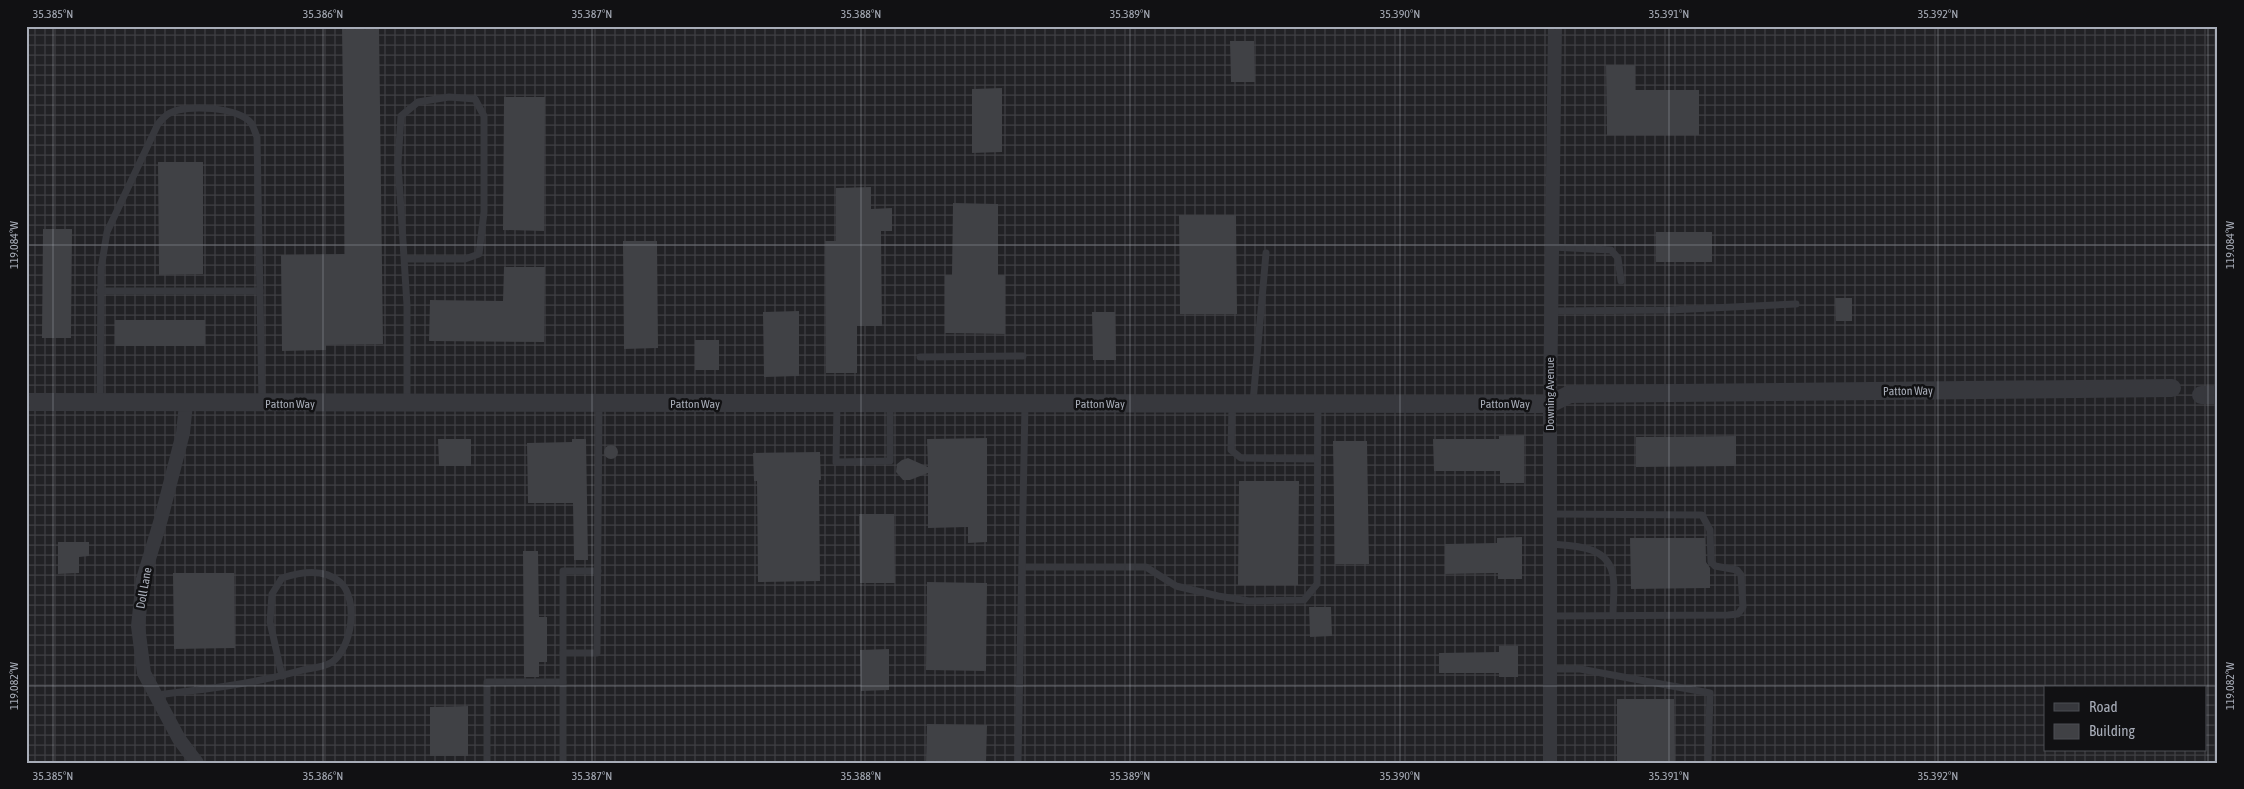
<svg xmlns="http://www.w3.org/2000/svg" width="2244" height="789" viewBox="0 0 2244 789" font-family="'Asap Condensed',sans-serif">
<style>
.industrial{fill:url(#industrial-grid);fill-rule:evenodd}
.building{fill:#404145}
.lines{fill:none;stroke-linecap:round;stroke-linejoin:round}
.service{stroke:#37383d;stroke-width:7}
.minor{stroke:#37383d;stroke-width:14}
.tertiary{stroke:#37383d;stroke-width:18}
.ticks{fill:none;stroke:#a8adb8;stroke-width:1;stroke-opacity:0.45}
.labels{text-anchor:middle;stroke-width:5;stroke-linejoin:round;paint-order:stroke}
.street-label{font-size:12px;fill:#a8adb8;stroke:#111113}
.neatline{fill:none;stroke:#a8adb8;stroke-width:2}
.ticks-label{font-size:12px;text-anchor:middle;fill:#a8adb8}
</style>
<defs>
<pattern id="industrial-grid" width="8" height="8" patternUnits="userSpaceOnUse" patternTransform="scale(1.25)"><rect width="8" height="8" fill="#222225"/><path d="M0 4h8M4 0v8" fill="none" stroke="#3f3f43"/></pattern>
</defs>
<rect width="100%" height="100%" fill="#161618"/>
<path class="industrial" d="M26,26H2218V763H26ZM2045,688H2205V750H2045Z"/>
<g class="building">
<polygon points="342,26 379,26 383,344 326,345 326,350 282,351 281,255 345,254"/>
<polygon points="1230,41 1254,41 1255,82 1231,82"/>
<polygon points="1606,65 1635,65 1635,90 1699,90 1699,135 1607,135"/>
<polygon points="1002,88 1002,152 972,153 972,89"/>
<polygon points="504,97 545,97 544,231 503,230"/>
<polygon points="158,162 203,162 203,274 159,275"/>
<polygon points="871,187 871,209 892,208 892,231 881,231 882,326 857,326 857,373 826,373 825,241 836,241 836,188"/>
<polygon points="953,203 998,204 998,275 1005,275 1005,334 945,333 945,275 952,275"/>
<polygon points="1179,215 1236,215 1237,314 1180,314"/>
<polygon points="43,229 72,229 71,338 42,338"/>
<rect x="1656" y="232" width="56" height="30"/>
<polygon points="623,241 657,241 658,348 624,349"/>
<polygon points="504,267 545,267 544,342 429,341 430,300 503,301"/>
<polygon points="1835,298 1852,298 1852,321 1836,321"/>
<polygon points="799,311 799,376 764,377 763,312"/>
<polygon points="1092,312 1115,312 1116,360 1093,360"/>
<rect x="115" y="320" width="90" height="26"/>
<rect x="695" y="340" width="24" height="30"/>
<polygon points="1524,435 1524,483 1500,483 1500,471 1434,471 1433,439 1499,439 1499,436"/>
<polygon points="1736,436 1736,466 1636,467 1636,437"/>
<polygon points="987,438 987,542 968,543 968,527 928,528 928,473 910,480 903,480 896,472 897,464 902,460 908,458 928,467 927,439"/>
<polygon points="438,439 471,439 471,466 439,466"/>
<polygon points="572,439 586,439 588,560 574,560 573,503 528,503 527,443 572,442"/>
<polygon points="1333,441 1367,441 1369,564 1335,564"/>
<circle cx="611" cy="452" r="7"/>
<polygon points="820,452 821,480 819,480 820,581 758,582 757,481 754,481 753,453"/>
<polygon points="1239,481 1299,481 1298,585 1238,585"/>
<polygon points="859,514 894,514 895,583 860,583"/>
<polygon points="1522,537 1522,579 1498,579 1498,573 1445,574 1445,544 1497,543 1497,538"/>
<polygon points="1630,538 1705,538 1706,562 1710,568 1710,588 1631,589"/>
<polygon points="58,542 89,542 89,556 79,557 79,573 58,574"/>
<polygon points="523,551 538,551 539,617 547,617 547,662 539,662 539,677 524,677"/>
<polygon points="173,573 234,573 235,648 174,649"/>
<polygon points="927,582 987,583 986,671 926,670"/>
<polygon points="1309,607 1331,607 1332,636 1310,637"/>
<polygon points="1499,646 1518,646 1518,677 1499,677 1499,673 1439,673 1439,653 1499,652"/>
<polygon points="889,649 889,690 861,691 860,650"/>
<polygon points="1617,699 1674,699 1675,763 1617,763"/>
<polygon points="468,706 468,756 430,756 430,707"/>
<polygon points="927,724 987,725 986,763 926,763"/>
</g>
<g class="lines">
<g class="service">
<polyline points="1552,247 1611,250 1618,258 1621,281"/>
<polyline points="405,259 465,259 479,254 484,212 484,116 475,99 449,97 418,102 401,116 398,163 407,305 407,401"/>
<polyline points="100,291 260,291"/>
<polyline points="1551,311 1670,310 1796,304"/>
<polyline points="920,357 1023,356"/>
<path d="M100,401L101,269L107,232L158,124C162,120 165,115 170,113C187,104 238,107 251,123C254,127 255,133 257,137L262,403"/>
<polyline points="1253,402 1266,253"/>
<polyline points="837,404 836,462 890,461 890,405"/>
<polyline points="1232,405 1231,450 1241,458 1317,459"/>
<polyline points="1550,514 1702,515 1710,530 1711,562 1715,566 1737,570 1741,575 1743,607 1738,614 1728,615 1550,616"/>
<path d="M1550,544C1574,546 1608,545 1613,576C1615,588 1613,603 1613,615"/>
<polyline points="1022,567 1146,567 1176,586 1218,596 1249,601 1304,600 1317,584 1318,405"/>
<polyline points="563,653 563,571 598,571"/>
<polyline points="1550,669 1580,669 1710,693 1708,763"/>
<path d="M156,695C207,689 253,684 303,670C312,668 325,667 332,662C352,648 359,599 340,582C324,568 300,572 282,578L272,594L270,622L282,676"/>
<polyline points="487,763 487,682 563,682"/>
<polyline points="563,763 563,653 597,653 599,404"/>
<polyline points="1018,763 1025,404"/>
</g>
<g class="minor">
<polyline points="186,404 183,433 161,519 143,579 138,626 144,673 179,739 197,763"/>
<polyline points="1550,763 1550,404 1555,26"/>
</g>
<g class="tertiary">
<polyline points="2201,395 2218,395"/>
<polyline points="26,402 1550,404 1570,394 2172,388"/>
</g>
</g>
<path class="ticks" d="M53,26V763M323,26V763M592,26V763M861,26V763M1130,26V763M1400,26V763M1669,26V763M1938,26V763M2208,26V763M26,245H2218M26,686H2218"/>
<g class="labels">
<g class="street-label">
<text transform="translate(1908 391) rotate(-1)" y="4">Patton Way</text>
<text transform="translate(1550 394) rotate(-90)" y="4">Downing Avenue</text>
<text x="290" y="408">Patton Way</text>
<text x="695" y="408">Patton Way</text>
<text x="1100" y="408">Patton Way</text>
<text x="1505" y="408">Patton Way</text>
<text transform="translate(144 588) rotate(-80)" y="4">Doll Lane</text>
</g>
</g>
<rect width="2244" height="789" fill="none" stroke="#111113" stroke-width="55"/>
<rect x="2044" y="686" width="162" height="65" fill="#111113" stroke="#4d4f55"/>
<rect x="2054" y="703" width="25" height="8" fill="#37383d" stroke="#4d4f55"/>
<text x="2089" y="712" font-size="15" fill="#a8adb8">Road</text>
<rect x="2054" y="724" width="25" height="15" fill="#404145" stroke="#4d4f55"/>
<text x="2089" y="736" font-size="15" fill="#a8adb8">Building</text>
<rect x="28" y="28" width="2188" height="734" class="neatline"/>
<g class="ticks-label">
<text x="53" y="18">35.385°N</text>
<text x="323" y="18">35.386°N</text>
<text x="592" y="18">35.387°N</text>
<text x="861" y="18">35.388°N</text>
<text x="1130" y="18">35.389°N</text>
<text x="1400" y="18">35.390°N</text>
<text x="1669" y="18">35.391°N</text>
<text x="1938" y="18">35.392°N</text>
<text transform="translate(2230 245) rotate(-90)" y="4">119.084°W</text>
<text transform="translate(14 245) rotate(-90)" y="4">119.084°W</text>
<text transform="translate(2230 686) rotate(-90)" y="4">119.082°W</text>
<text transform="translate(14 686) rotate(-90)" y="4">119.082°W</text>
<text x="53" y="780">35.385°N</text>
<text x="323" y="780">35.386°N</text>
<text x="592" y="780">35.387°N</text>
<text x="861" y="780">35.388°N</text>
<text x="1130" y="780">35.389°N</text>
<text x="1400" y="780">35.390°N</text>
<text x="1669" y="780">35.391°N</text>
<text x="1938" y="780">35.392°N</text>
</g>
</svg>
